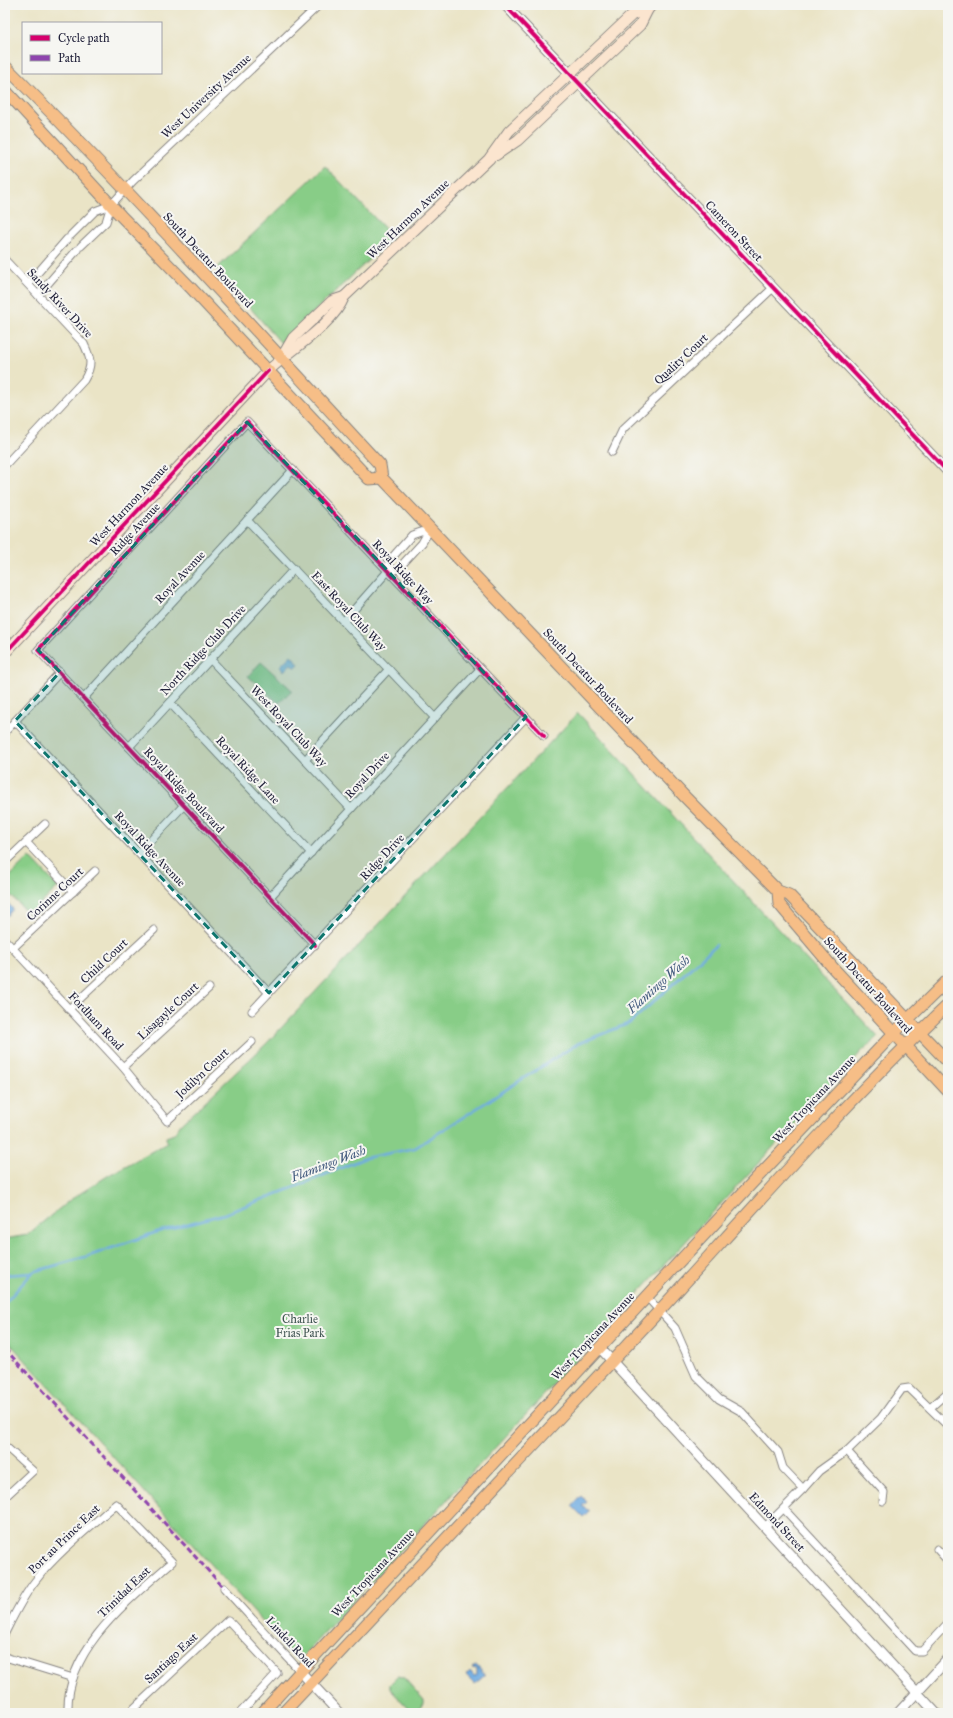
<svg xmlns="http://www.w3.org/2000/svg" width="953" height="1718" viewBox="0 0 953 1718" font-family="'IM FELL Great Primer',serif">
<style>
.green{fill:#88cd87;stroke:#557861}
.water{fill:#6face1;stroke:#48678e}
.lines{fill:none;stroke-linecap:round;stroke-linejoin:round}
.stream{stroke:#6face1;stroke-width:2.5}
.minor-casing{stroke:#868380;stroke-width:9}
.tertiary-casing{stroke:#868380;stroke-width:11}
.secondary-casing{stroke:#868380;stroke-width:12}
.primary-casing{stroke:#868380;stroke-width:13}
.minor{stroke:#fff;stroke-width:7}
.tertiary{stroke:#fff;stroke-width:9}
.secondary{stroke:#fbe5cf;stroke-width:10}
.primary{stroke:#f6be87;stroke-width:11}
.quiet{stroke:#8e44ad;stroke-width:3;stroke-dasharray:6 3;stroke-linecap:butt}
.cycleway-casing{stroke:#f6f6f2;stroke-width:6}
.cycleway{stroke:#d6006c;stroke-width:4}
.marked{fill:#0f766e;fill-opacity:0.2;stroke:#0f766e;stroke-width:3;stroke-dasharray:8 5;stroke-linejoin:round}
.labels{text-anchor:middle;stroke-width:4;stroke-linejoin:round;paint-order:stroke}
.street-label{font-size:12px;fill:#22223b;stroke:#f6f6f2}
.park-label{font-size:12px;fill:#415552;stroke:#f6f6f2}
.water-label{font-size:13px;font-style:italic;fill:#41597d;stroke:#f6f6f2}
</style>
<rect width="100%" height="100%" fill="#f6f6f2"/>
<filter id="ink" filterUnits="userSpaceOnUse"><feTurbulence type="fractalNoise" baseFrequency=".025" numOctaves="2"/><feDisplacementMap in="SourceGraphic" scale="8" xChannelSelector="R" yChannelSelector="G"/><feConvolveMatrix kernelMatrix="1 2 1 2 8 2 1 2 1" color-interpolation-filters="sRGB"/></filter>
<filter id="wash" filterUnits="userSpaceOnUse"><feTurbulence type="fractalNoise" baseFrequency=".012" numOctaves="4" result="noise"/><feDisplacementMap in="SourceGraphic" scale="16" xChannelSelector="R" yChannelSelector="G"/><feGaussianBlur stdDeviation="0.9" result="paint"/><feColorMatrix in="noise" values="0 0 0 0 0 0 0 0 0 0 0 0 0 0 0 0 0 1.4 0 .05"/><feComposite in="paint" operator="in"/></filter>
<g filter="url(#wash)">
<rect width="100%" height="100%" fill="#eae4c6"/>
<g class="green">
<polygon points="325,166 393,237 281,343 216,269"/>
<polygon points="261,662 292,690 279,703 248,676"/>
<polygon points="578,713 878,1037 862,1051 298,1661 5,1338 5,1239 27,1235 70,1200 109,1175 167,1143 166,1137 174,1134 181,1124 266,1044"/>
<polygon points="30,857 58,887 29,915 5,889 5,881"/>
<polygon points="398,1676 403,1677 424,1700 424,1704 415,1712 412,1712 390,1689 390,1684"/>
</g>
<g class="water">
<polygon points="291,655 299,664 295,668 291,664 284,671 280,666"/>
<polygon points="5,900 13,909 7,916 5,914"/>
<polygon points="581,1496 587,1502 582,1506 589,1511 583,1517 572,1506"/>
<polygon points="476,1665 485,1675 475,1684 466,1675 470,1671 474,1676 477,1675 477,1669 472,1668"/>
</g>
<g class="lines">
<g class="stream">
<polyline points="5,1275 32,1273"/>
<polyline points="5,1303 33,1272 92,1255 157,1232 224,1214 300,1185 365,1158 415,1148 577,1044 630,1023 716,945"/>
</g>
</g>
</g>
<g filter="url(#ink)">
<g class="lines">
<g class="minor-casing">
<g id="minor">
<polyline points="71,235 95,211 111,205"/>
<polyline points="81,246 106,222 111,205 133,181 319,5"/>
<path d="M5,260L84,344C91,359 93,365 84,380L5,465"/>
<polyline points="28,284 67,239"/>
<polyline points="38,295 77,250"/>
<polyline points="612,452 623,429 773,288"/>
<polyline points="247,520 435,718"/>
<polyline points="388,571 389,561 412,535 430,529"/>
<polyline points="388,571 398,569 422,543 430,529"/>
<polyline points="344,621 388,571"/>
<polyline points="210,659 351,809"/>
<polyline points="84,698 293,470"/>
<polyline points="170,703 311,853"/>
<polyline points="15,721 269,993"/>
<polyline points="5,732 60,672"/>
<polyline points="129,747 294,569"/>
<polyline points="305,760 389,669"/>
<polyline points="26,842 73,892"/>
<polyline points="139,853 184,805"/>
<polyline points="5,862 45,824"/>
<polyline points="270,897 480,669"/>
<polyline points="5,940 123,1067 167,1121 252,1042"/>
<polyline points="315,945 38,650 247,422 544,736"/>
<polyline points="13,948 95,871"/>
<polyline points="69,1009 154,930"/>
<polyline points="252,1011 526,717"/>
<polyline points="123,1067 209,988"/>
<polyline points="647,1297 675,1328 696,1376 719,1399 742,1412 778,1452 783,1468 803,1489 765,1527"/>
<polyline points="930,1408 948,1392"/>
<polyline points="5,1446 33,1471 5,1497"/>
<polyline points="847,1451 884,1492 883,1501"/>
<polyline points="803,1489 819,1471 847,1451 881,1418 902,1389 909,1388 948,1426"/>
<polyline points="784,1509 915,1651 922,1651 948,1623"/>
<polyline points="937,1549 948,1561"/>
<polyline points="224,1588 300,1671"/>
<path d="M5,1633C14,1615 23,1596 36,1580C56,1554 91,1526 116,1504L172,1562C129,1600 65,1649 68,1713"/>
<polyline points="5,1657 73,1678"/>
<polyline points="129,1713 228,1620 277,1673 240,1713"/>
</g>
</g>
<g class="tertiary-casing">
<g id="tertiary">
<polyline points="505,5 948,472"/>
<polyline points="600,1348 936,1713"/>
<polyline points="300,1671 339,1713"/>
<polyline points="898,1713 948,1659"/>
</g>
</g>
<g class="secondary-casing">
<g id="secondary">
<polyline points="496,155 518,140 640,25 648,9"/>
<polyline points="282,357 293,338 332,301 344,297"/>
<path d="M5,653L268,371C290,350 333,325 344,297L489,159L509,131L632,15L648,9L652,5"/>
</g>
</g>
<g class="primary-casing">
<g id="primary">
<path d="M5,66C134,195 256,331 380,465L382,478L686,798L778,891L789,895L948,1062"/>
<polyline points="5,90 121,216 191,288 369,479 382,478"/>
<polyline points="778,891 779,904 834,969 948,1091"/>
<polyline points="262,1713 752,1183 894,1033 948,980"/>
<path d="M283,1713C408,1578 535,1445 660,1310C754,1207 847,1101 948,1005"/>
</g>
</g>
<use href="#minor" class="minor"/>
<use href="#tertiary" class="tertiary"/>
<use href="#secondary" class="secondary"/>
<use href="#primary" class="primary"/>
<polyline class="quiet" points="5,1349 224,1588"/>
<g class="cycleway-casing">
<g id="cycleway">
<polyline points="505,5 948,472"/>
<polyline points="5,653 268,371"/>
<polyline points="315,945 38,650 247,422 544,736"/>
</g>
</g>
<use href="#cycleway" class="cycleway"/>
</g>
</g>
<path class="marked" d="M247,422L526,717L269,993L15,721L60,672L38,650Z"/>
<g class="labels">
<g class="street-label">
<text transform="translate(206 96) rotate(-43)" y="4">West University Avenue</text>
<text transform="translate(408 219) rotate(-44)" y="4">West Harmon Avenue</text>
<text transform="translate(734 231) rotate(47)" y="4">Cameron Street</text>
<text transform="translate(208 260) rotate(47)" y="4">South Decatur Boulevard</text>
<text transform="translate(60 303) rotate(47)" y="4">Sandy River Drive</text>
<text transform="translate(681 359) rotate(-43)" y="4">Quality Court</text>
<text transform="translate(129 505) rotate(-47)" y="4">West Harmon Avenue</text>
<text transform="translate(135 529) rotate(-47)" y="4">Ridge Avenue</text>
<text transform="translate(403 572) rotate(47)" y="4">Royal Ridge Way</text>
<text transform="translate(180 577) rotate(-47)" y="4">Royal Avenue</text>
<text transform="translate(349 611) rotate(47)" y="4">East Royal Club Way</text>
<text transform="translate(203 650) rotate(-47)" y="4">North Ridge Club Drive</text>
<text transform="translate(588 676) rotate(47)" y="4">South Decatur Boulevard</text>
<text transform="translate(289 726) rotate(47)" y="4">West Royal Club Way</text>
<text transform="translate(248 770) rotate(47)" y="4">Royal Ridge Lane</text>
<text transform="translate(367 775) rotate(-47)" y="4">Royal Drive</text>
<text transform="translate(184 790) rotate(47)" y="4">Royal Ridge Boulevard</text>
<text transform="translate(150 849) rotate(47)" y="4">Royal Ridge Avenue</text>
<text transform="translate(382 857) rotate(-47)" y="4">Ridge Drive</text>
<text transform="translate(55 894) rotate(-43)" y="4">Corinne Court</text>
<text transform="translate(104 961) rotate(-43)" y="4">Child Court</text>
<text transform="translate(868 985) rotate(48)" y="4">South Decatur Boulevard</text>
<text transform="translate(168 1011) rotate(-43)" y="4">Lisagayle Court</text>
<text transform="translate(96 1021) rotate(47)" y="4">Fordham Road</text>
<text transform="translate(202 1073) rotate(-43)" y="4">Jodilyn Court</text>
<text transform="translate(814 1099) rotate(-47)" y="4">West Tropicana Avenue</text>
<text transform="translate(593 1336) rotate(-47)" y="4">West Tropicana Avenue</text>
<text transform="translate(777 1522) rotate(47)" y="4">Edmond Street</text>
<text transform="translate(64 1539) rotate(-44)" y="4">Port au Prince East</text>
<text transform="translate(373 1573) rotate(-47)" y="4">West Tropicana Avenue</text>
<text transform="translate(124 1592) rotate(-44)" y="4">Trinidad East</text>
<text transform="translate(290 1642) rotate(47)" y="4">Lindell Road</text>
<text transform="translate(171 1658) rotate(-43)" y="4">Santiago East</text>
</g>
<g class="park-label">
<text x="300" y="1323">Charlie<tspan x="300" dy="14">Frias Park</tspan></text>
</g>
<g class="water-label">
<text transform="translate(658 984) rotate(-42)" y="5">Flamingo Wash</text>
<text transform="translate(328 1163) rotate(-21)" y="5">Flamingo Wash</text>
</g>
</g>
<rect width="953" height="1718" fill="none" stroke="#f6f6f2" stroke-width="20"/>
<rect x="22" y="22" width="140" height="52" fill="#f6f6f2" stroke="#a1a1a9"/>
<rect x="30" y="35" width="20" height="6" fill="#d6006c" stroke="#a1a1a9"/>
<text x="58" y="42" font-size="12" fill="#22223b">Cycle path</text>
<rect x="30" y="55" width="20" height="6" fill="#8e44ad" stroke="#a1a1a9"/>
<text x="58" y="62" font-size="12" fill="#22223b">Path</text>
</svg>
